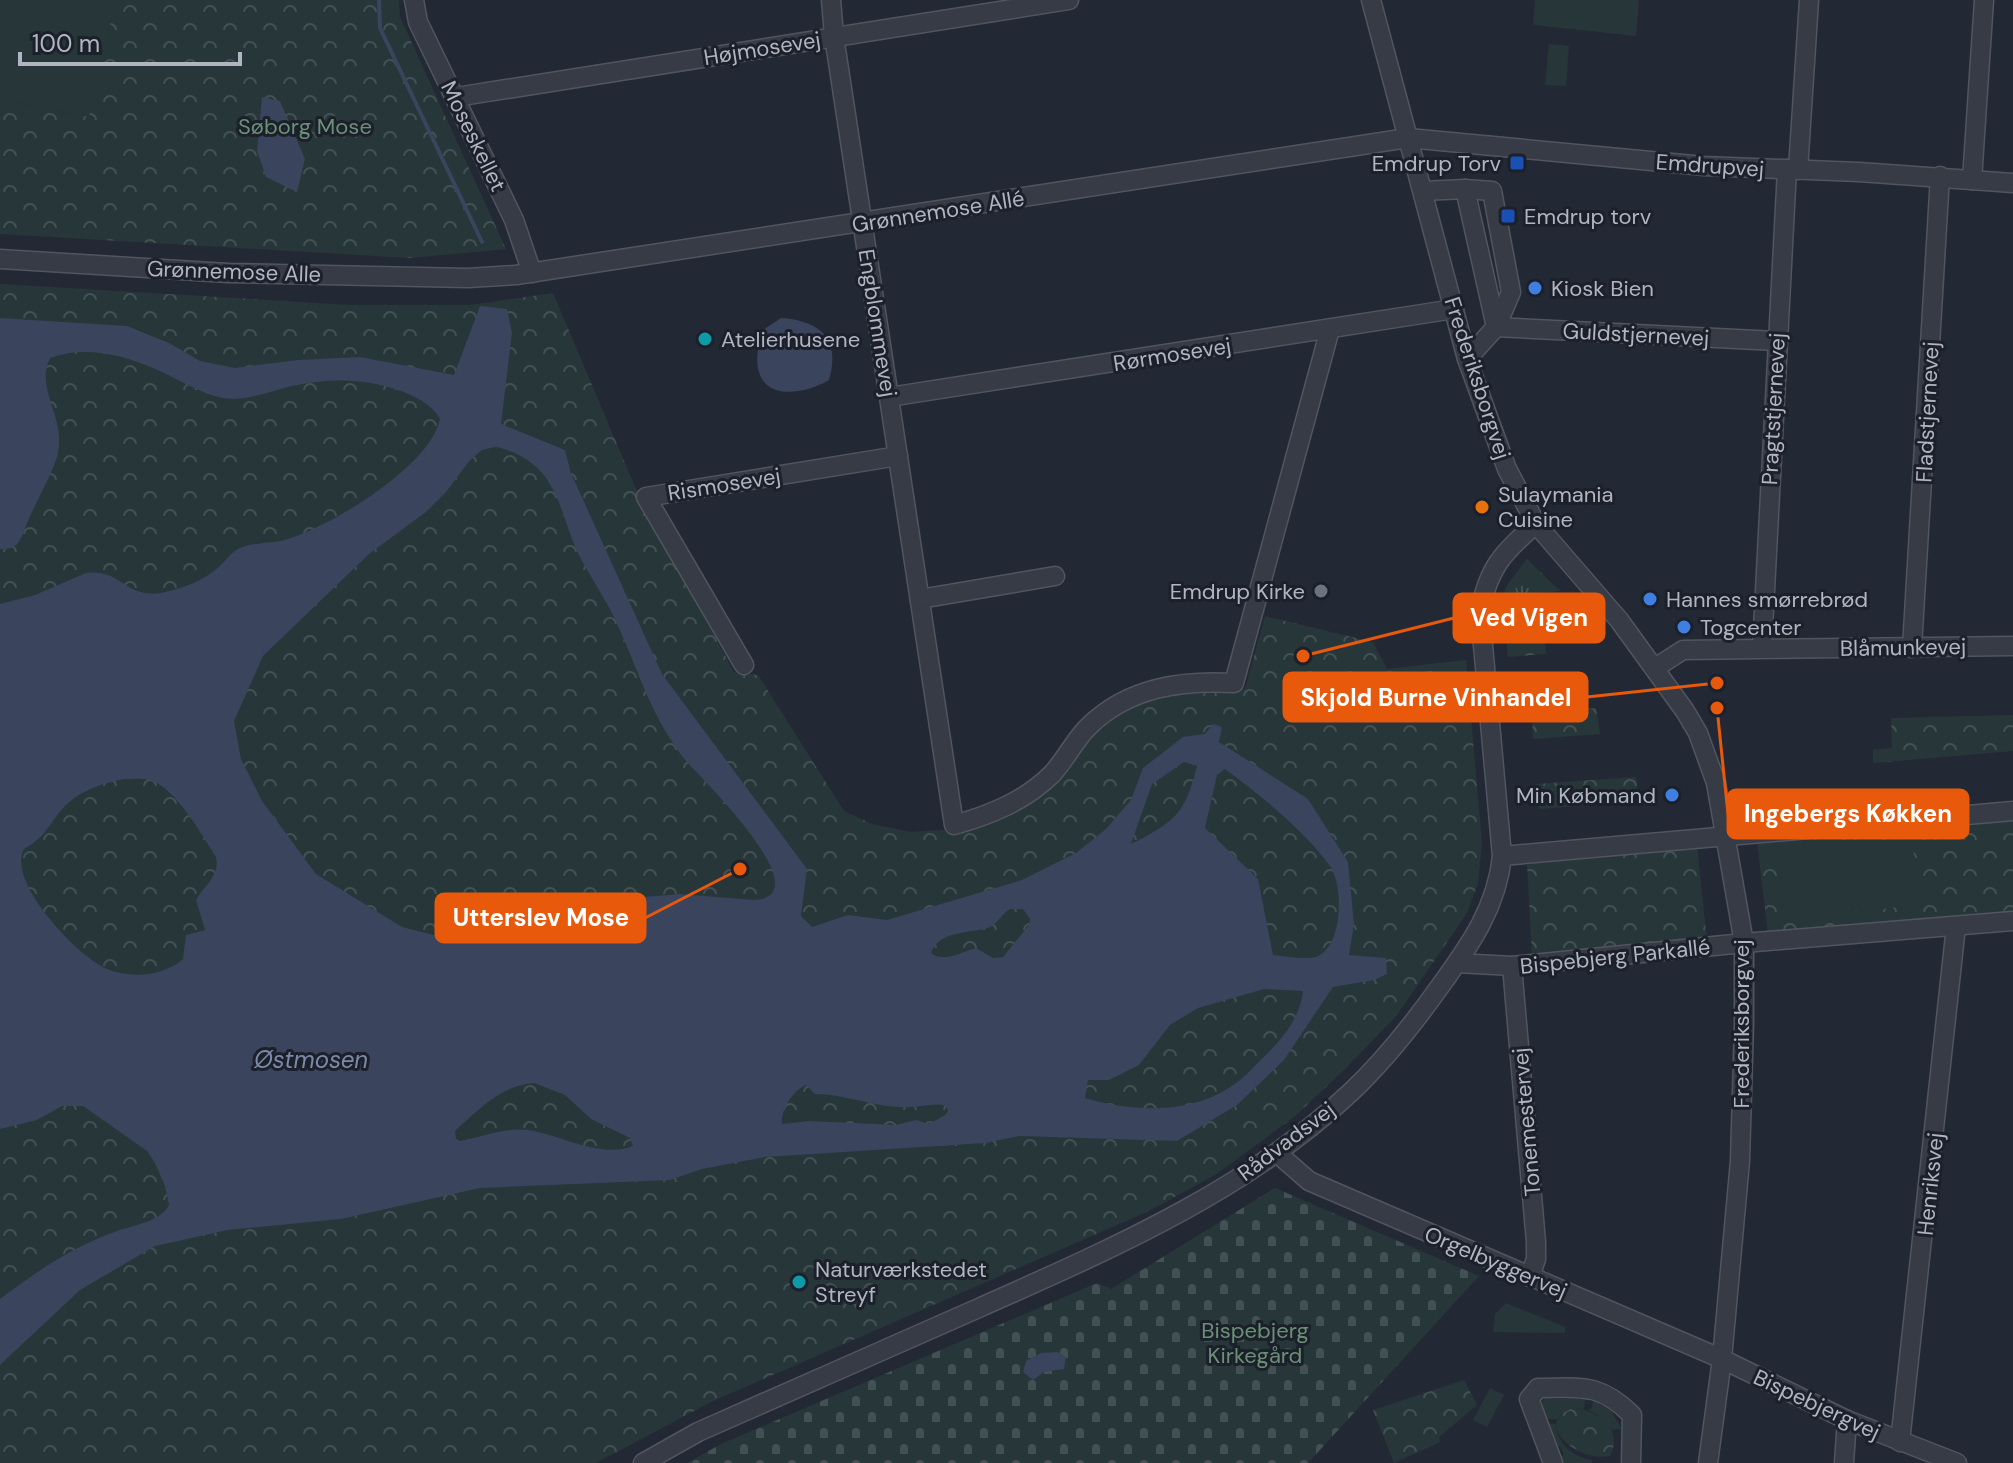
<svg xmlns="http://www.w3.org/2000/svg" width="2013" height="1463" viewBox="0 0 2013 1463" font-family="'DM Sans',sans-serif">
<style>
.grass{fill:url(#grass-tufts)}
.cemetery{fill:url(#cemetery-stones)}
.park{fill:url(#park-crowns)}
.garden{fill:#273639}
.water{fill:#3a445d;fill-rule:evenodd}
.lines{fill:none;stroke-linecap:round;stroke-linejoin:round}
.stream{stroke:#3a445d;stroke-width:4}
.minor-casing{stroke:#505560;stroke-width:21}
.minor{stroke:#363b46;stroke-width:18}
.transit-dot{fill:#1a4fb4;stroke:#1b202a;stroke-width:3}
.shop-dot{fill:#3f7fe0;stroke:#1b202a;stroke-width:3}
.culture-dot{fill:#0f9aa8;stroke:#1b202a;stroke-width:3}
.food-dot{fill:#e8710a;stroke:#1b202a;stroke-width:3}
.worship-dot{fill:#6b7280;stroke:#1b202a;stroke-width:3}
.labels{text-anchor:middle;stroke-width:6;stroke-linejoin:round;paint-order:stroke}
.street-label{font-size:22px;fill:#b0b5c2;stroke:#1b202a}
.park-label{font-size:22px;fill:#6b9077;stroke:#1b202a}
.poi-label{font-size:22px;fill:#b0b5c2;stroke:#1b202a;text-anchor:start}
.water-label{font-size:24px;font-style:italic;fill:#7c89a8;stroke:#1b202a}
.leader{fill:none;stroke:#e8590c;stroke-width:3}
.callout-dot{fill:#e8590c;stroke:#1b202a;stroke-width:3}
.callout{fill:#e8590c;stroke:#e8590c;stroke-width:3}
.callout-label{font-size:24px;text-anchor:middle;font-weight:bold;fill:#fff}
</style>
<defs>
<pattern id="grass-tufts" width="24" height="20" patternUnits="userSpaceOnUse" patternTransform="scale(2)"><rect width="24" height="20" fill="#273639"/><path d="M3 7l-1-3M5 7V3M7 7l1-3M15 17l-1-3M17 17v-4M19 17l1-3" fill="none" stroke="#445154"/></pattern>
<pattern id="cemetery-stones" width="16" height="16" patternUnits="userSpaceOnUse" patternTransform="scale(2)"><rect width="16" height="16" fill="#273639"/><path d="M2 7V4a2 2 0 0 1 4 0v3zM10 15v-3a2 2 0 0 1 4 0v3z" fill="#445154"/></pattern>
<pattern id="park-crowns" width="20" height="18" patternUnits="userSpaceOnUse" patternTransform="scale(2)"><rect width="20" height="18" fill="#273639"/><path d="M2 6a3 3 0 1 1 6 0M12 15a3 3 0 1 1 6 0" fill="none" stroke="#445154"/></pattern>
</defs>
<rect width="100%" height="100%" fill="#232835"/>
<polygon class="grass" points="1527,559 1560,591 1502,596 1508,584"/>
<polygon class="cemetery" points="1275,1188 1479,1276 1308,1463 687,1463 721,1444 1097,1283 1111,1289"/>
<g class="park">
<polygon points="0,0 399,0 400,17 506,249 410,258 0,234"/>
<polygon points="0,284 351,305 470,305 553,293 636,489 734,672 758,675 844,811 872,824 911,832 957,829 1008,811 1098,727 1132,703 1200,685 1245,689 1265,616 1373,642 1387,669 1466,660 1482,843 1478,883 1467,913 1397,1015 1345,1069 1294,1117 1215,1175 1147,1212 713,1401 596,1463 0,1463"/>
<polygon points="1544,630 1546,654 1508,657 1506,634"/>
<polygon points="1596,708 1600,734 1533,739 1532,714"/>
<polygon points="2013,715 2013,751 1873,763 1873,750 1892,748 1891,718"/>
<polygon points="1636,777 1639,801 1539,809 1536,784"/>
<polygon points="2013,817 2013,913 1768,934 1757,841"/>
<polygon points="1697,846 1707,941 1532,957 1527,863"/>
<polygon points="1464,1380 1477,1405 1439,1437 1440,1442 1394,1463 1373,1410"/>
<path d="M1574,1408C1598,1410 1624,1430 1610,1456C1575,1463 1531,1420 1574,1408Z"/>
</g>
<g class="garden">
<polygon points="0,0 116,0 89,117 0,99"/>
<polygon points="1535,0 1639,0 1636,36 1533,25"/>
<polygon points="1549,44 1569,46 1566,86 1545,85"/>
<polygon points="1314,698 1355,703 1351,726 1311,719"/>
<polygon points="1912,838 1919,905 1786,919 1779,852"/>
<polygon points="1506,1303 1565,1327 1565,1333 1493,1332 1495,1314"/>
<polygon points="1490,1388 1504,1395 1487,1427 1473,1420"/>
<path d="M1544,1399H1585L1584,1409C1571,1407 1565,1409 1557,1419H1547L1541,1403Z"/>
<polygon points="1593,1399 1611,1411 1622,1429 1611,1430 1598,1415 1588,1410 1592,1408"/>
<path d="M1548,1423L1556,1424C1557,1444 1573,1457 1592,1460V1463H1563L1560,1457L1564,1455L1560,1446L1557,1447Z"/>
</g>
<g class="water">
<polygon points="262,97 280,101 305,159 297,192 266,177 257,151"/>
<path d="M480,306L507,309L512,333L501,424L565,450L571,473L662,674L807,869L801,916L812,927L848,915L887,920L1022,880L1076,853L1106,829L1131,800L1143,768L1183,737L1205,734L1213,724L1222,727L1219,742L1308,799L1348,862L1354,924L1349,955L1386,958L1387,974L1374,980L1333,987L1284,1060L1237,1105L1177,1141L1019,1136L985,1143L765,1157L702,1169L670,1180L480,1188L341,1219L228,1230L155,1246L80,1290L0,1365V1299C37,1271 75,1245 120,1230C135,1225 161,1221 169,1205L165,1186L155,1163L147,1151L83,1106H62L37,1120L0,1129V604L35,595L86,573C122,569 124,598 160,593C180,590 205,580 220,566C226,560 231,553 238,549C250,542 276,544 291,538C334,524 431,465 440,419C432,404 416,397 401,391C365,378 329,378 292,386C272,391 252,399 232,399C211,398 192,387 174,378C137,359 90,343 50,358C36,385 61,414 59,442C59,448 58,455 56,460C48,483 34,505 25,528C23,533 21,540 17,544C12,549 6,549 0,549V318L127,326L169,343L200,361L235,368L298,360L360,357L454,375ZM495,447C513,449 536,463 546,478C561,499 566,527 577,551C589,576 607,600 618,626C634,661 646,699 666,732C672,742 679,753 687,762C701,778 823,896 754,900L680,894L644,897L494,940H454L402,927L316,874L262,801L241,759L234,721L263,656L369,554L426,512L446,492L470,460L482,450ZM1184,762L1197,766C1185,814 1175,822 1131,844L1152,784ZM1225,769C1259,794 1306,832 1330,866C1344,886 1343,947 1316,957C1305,960 1284,956 1273,955L1258,879L1205,828L1217,775ZM124,779C132,779 142,778 150,780C175,787 202,835 216,857C220,876 205,885 196,900L205,930L186,935L183,959C164,976 131,979 107,969C78,957 6,882 24,849C41,840 47,829 58,814C75,792 99,784 124,779ZM1010,909H1023L1030,919L1029,925L1003,957L993,958L976,948C962,952 944,963 931,953C940,929 972,934 990,927C999,923 1002,913 1010,909ZM1264,989L1303,991C1300,1017 1285,1035 1267,1054C1258,1062 1250,1072 1240,1080C1197,1115 1136,1113 1085,1098L1088,1080H1109L1139,1065L1170,1025L1198,1008ZM534,1083L565,1095L591,1119L630,1138L633,1146C601,1159 561,1135 528,1130C505,1127 483,1137 460,1141L456,1139L455,1131L459,1127C483,1106 501,1086 534,1083ZM806,1085L815,1094C847,1094 877,1109 909,1107C922,1107 933,1102 946,1106L948,1111L945,1115L929,1124L916,1120L896,1125L810,1121L782,1124C780,1111 793,1090 806,1085Z"/>
<path d="M781,318C820,321 841,338 829,380C811,391 771,402 760,375C754,360 759,344 763,330Z"/>
<polygon points="1058,1352 1066,1357 1064,1369 1044,1372 1033,1380 1023,1372 1026,1361 1041,1353"/>
</g>
<g class="lines">
<polyline class="stream" points="379,0 380,28 482,242"/>
<g class="minor-casing">
<g id="minor">
<polyline points="414,0 418,22 514,220 532,273"/>
<path d="M831,0L834,36L954,825C990,815 1025,801 1052,774C1066,759 1075,739 1090,725C1130,687 1182,680 1234,683L1330,329"/>
<polyline points="1371,0 1467,359 1507,469 1536,524 1619,620 1685,711 1698,733 1716,783 1744,943 1744,1024 1740,1161 1722,1359 1708,1463"/>
<polyline points="456,97 1069,0"/>
<polyline points="1798,170 1809,0"/>
<polyline points="1972,180 1984,0"/>
<polyline points="1465,189 1492,191 1511,292 1496,327 1467,359"/>
<polyline points="1423,191 1465,189 1496,327"/>
<polyline points="0,259 228,273 468,278 516,275 1408,138 1704,166 1859,172 2013,183"/>
<polyline points="1496,327 1777,341"/>
<polyline points="889,397 1454,309"/>
<polyline points="920,599 1055,576"/>
<polyline points="1762,648 1787,169"/>
<polyline points="1912,648 1940,176"/>
<polyline points="744,665 646,497 898,456"/>
<polyline points="1655,668 1683,650 2013,646"/>
<polyline points="1502,856 2013,811"/>
<polyline points="1457,963 1512,966 1744,943 2013,921"/>
<polyline points="1512,966 1536,1242 1536,1259 1530,1277"/>
<polyline points="1277,1153 1309,1181 1722,1359 1847,1420 1957,1463"/>
<polyline points="1900,1442 1956,926"/>
<path d="M643,1463L698,1432C792,1390 887,1349 981,1307C1111,1249 1246,1191 1351,1092C1385,1060 1414,1023 1441,985C1470,945 1497,907 1502,856L1480,612C1488,568 1503,552 1536,524"/>
<path d="M1553,1463L1529,1399L1538,1388C1580,1388 1599,1382 1632,1415L1631,1463"/>
<polyline points="1844,1463 1847,1420"/>
</g>
</g>
<use href="#minor" class="minor"/>
</g>
<g class="transit-dot">
<rect x="1509" y="155" width="16" height="16" rx="4"/>
<rect x="1500" y="208" width="16" height="16" rx="4"/>
</g>
<g class="shop-dot">
<circle cx="1535" cy="288" r="8"/>
<circle cx="1650" cy="599" r="8"/>
<circle cx="1684" cy="627" r="8"/>
<circle cx="1672" cy="795" r="8"/>
</g>
<g class="culture-dot">
<circle cx="705" cy="339" r="8"/>
<circle cx="799" cy="1282" r="8"/>
</g>
<circle class="food-dot" cx="1482" cy="507" r="8"/>
<circle class="worship-dot" cx="1321" cy="591" r="8"/>
<g class="labels">
<g class="street-label">
<text transform="translate(762 48) rotate(-9)" y="8">Højmosevej</text>
<text transform="translate(474 136) rotate(64)" y="8">Moseskellet</text>
<text transform="translate(1710 165) rotate(4)" y="8">Emdrupvej</text>
<text transform="translate(938 211) rotate(-9)" y="8">Grønnemose Allé</text>
<text transform="translate(234 271) rotate(2)" y="8">Grønnemose Alle</text>
<text transform="translate(878 323) rotate(81)" y="8">Engblommevej</text>
<text transform="translate(1636 334) rotate(3)" y="8">Guldstjernevej</text>
<text transform="translate(1172 354) rotate(-9)" y="8">Rørmosevej</text>
<text transform="translate(1478 378) rotate(72)" y="8">Frederiksborgvej</text>
<text transform="translate(1773 409) rotate(-87)" y="8">Pragtstjernevej</text>
<text transform="translate(1927 412) rotate(-87)" y="8">Fladstjernevej</text>
<text transform="translate(724 484) rotate(-9)" y="8">Rismosevej</text>
<text transform="translate(1903 647) rotate(-1)" y="8">Blåmunkevej</text>
<text transform="translate(1615 956) rotate(-6)" y="8">Bispebjerg Parkallé</text>
<text transform="translate(1741 1024) rotate(-90)" y="8">Frederiksborgvej</text>
<text transform="translate(1526 1122) rotate(-95)" y="8">Tonemestervej</text>
<text transform="translate(1286 1141) rotate(-37)" y="8">Rådvadsvej</text>
<text transform="translate(1930 1184) rotate(-84)" y="8">Henriksvej</text>
<text transform="translate(1496 1262) rotate(23)" y="8">Orgelbyggervej</text>
<text transform="translate(1817 1404) rotate(25)" y="8">Bispebjergvej</text>
</g>
<g class="park-label">
<text x="305" y="134">Søborg Mose</text>
<text x="1255" y="1338">Bispebjerg<tspan x="1255" dy="25">Kirkegård</tspan></text>
</g>
<g class="poi-label">
<text x="1501" y="171" text-anchor="end">Emdrup Torv</text>
<text x="1524" y="224">Emdrup torv</text>
<text x="1551" y="296">Kiosk Bien</text>
<text x="721" y="347">Atelierhusene</text>
<text x="1498" y="502">Sulaymania<tspan x="1498" dy="25">Cuisine</tspan></text>
<text x="1305" y="599" text-anchor="end">Emdrup Kirke</text>
<text x="1666" y="607">Hannes smørrebrød</text>
<text x="1700" y="635">Togcenter</text>
<text x="1656" y="803" text-anchor="end">Min Købmand</text>
<text x="815" y="1277">Naturværkstedet<tspan x="815" dy="25">Streyf</tspan></text>
</g>
<g class="water-label">
<text x="311" y="1068">Østmosen</text>
</g>
</g>
<path class="leader" d="M1303 656L1454 618M1717 683L1587 697M1717 708L1728 814M740 869L645 918"/>
<g class="callout-dot">
<circle cx="1303" cy="656" r="8"/>
<circle cx="1717" cy="683" r="8"/>
<circle cx="1717" cy="708" r="8"/>
<circle cx="740" cy="869" r="8"/>
</g>
<g class="callout">
<rect x="1454" y="594" width="150" height="48" rx="8"/>
<rect x="1284" y="673" width="303" height="48" rx="8"/>
<rect x="1728" y="790" width="240" height="48" rx="8"/>
<rect x="436" y="894" width="209" height="48" rx="8"/>
</g>
<g class="callout-label">
<text x="1529" y="626">Ved Vigen</text>
<text x="1436" y="706">Skjold Burne Vinhandel</text>
<text x="1848" y="822">Ingebergs Køkken</text>
<text x="541" y="926">Utterslev Mose</text>
</g>
<path d="M20 52v12h220v-12" fill="none" stroke="#b0b5c2" stroke-width="4"/>
<text x="32" y="52" font-size="24" fill="#b0b5c2" stroke="#1b202a" stroke-width="6" paint-order="stroke">100 m</text>
</svg>
